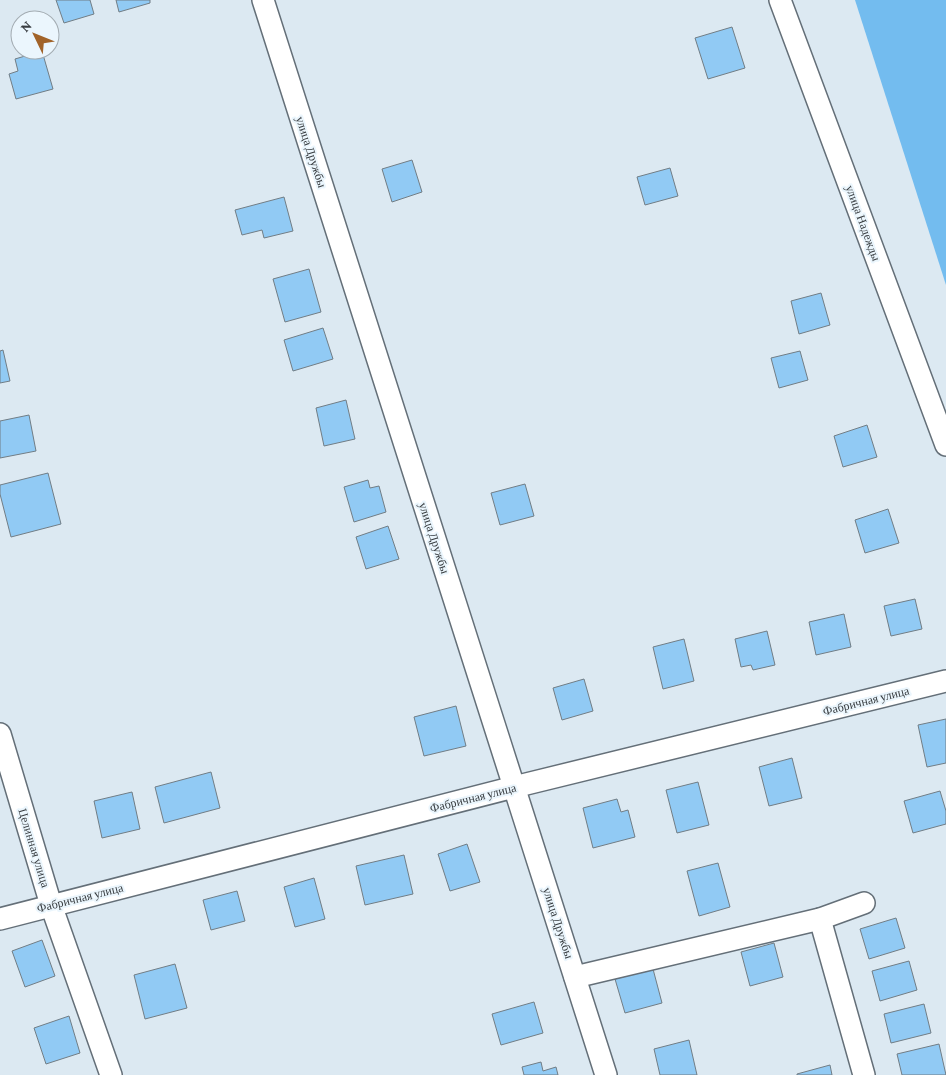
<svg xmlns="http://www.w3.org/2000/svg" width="946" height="1075" viewBox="0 0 946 1075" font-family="'Crimson Pro',serif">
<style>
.forest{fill:#73bcef}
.building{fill:#91caf4;stroke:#717d85}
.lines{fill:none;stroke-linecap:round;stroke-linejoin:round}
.street-casing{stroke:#646f78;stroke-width:24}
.street{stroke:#fff;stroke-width:21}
.labels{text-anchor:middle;stroke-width:4;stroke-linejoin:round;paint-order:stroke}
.street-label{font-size:12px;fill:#383d41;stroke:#ebf6fd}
</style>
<rect width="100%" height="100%" fill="#dce9f2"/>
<polygon class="forest" points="855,0 946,0 946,285"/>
<g class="building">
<polygon points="56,0 90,0 94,14 64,23"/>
<polygon points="116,0 150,0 150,3 119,12"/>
<polygon points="732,27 745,68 708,79 695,38"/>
<polygon points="42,51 53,89 16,99 9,74 18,71 15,59"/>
<polygon points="412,160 422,192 392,202 382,169"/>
<polygon points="670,168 678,196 645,205 637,177"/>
<polygon points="284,197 293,231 264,238 262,230 242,235 235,210"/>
<polygon points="309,269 321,312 285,322 273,279"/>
<polygon points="821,293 830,325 799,334 791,301"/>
<polygon points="323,328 333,359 293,371 284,340"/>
<polygon points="3,350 10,381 0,383 0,351"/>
<polygon points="800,351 808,380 779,388 771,358"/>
<polygon points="346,400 355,439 324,446 316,408"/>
<polygon points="29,415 36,451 0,458 0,421"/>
<polygon points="867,425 877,457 843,467 834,436"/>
<polygon points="48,473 61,524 11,537 0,494 0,485"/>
<polygon points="368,480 370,488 379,486 386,512 354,522 344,487"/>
<polygon points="525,484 534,516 500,525 491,493"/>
<polygon points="888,509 899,543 865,553 855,520"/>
<polygon points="388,526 399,559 366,569 356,537"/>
<polygon points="915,599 922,629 891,636 884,606"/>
<polygon points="844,614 851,647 816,655 809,622"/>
<polygon points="767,631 775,665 753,670 751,665 741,667 735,639"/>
<polygon points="684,639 694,681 663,689 653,647"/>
<polygon points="584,679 593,711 562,720 553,688"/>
<polygon points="456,706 466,746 424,756 414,717"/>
<polygon points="946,719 946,763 927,767 918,725"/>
<polygon points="792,758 802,798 769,806 759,767"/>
<polygon points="211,772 220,808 164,823 155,787"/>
<polygon points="698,782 709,825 677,833 666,790"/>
<polygon points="940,791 946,811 946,824 913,833 904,801"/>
<polygon points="132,792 140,829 102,838 94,801"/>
<polygon points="617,799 621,812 628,810 635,837 593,848 583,808"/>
<polygon points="467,844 480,882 450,891 438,854"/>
<polygon points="404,855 413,894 365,905 356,866"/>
<polygon points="718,863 730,907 699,916 687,871"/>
<polygon points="314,878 325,919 295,927 284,887"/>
<polygon points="237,891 245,921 211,930 203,900"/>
<polygon points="896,918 905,948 869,959 860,929"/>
<polygon points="42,940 55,976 25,987 12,951"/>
<polygon points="774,943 783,977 750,986 741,952"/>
<polygon points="909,961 917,990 880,1001 872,971"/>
<polygon points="175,964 187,1008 145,1019 134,975"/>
<polygon points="653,969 662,1003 625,1013 615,979"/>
<polygon points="534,1002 543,1033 501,1045 492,1014"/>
<polygon points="924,1004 931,1033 891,1043 884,1014"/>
<polygon points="69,1016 80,1053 46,1064 34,1028"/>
<polygon points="689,1040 697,1075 660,1075 654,1049"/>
<polygon points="939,1044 946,1075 902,1075 897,1054"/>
<polygon points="541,1062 543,1071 556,1067 558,1075 524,1075 522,1067"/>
<polygon points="830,1065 832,1075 797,1075 797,1074"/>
</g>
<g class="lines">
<g class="street-casing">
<g id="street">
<polyline points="263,0 606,1075"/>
<polyline points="780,0 946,445"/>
<polyline points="0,734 51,905 111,1075"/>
<polyline points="0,919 514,787 946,681"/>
<polyline points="820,919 864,1075"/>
<polyline points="575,977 820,919 864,903"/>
</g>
</g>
<use href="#street" class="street"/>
</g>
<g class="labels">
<g class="street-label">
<text transform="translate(311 152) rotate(72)" y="4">улица Дружбы</text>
<text transform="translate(863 223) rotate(70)" y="4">улица Надежды</text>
<text transform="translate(434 538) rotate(72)" y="4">улица Дружбы</text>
<text transform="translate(866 701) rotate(-14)" y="4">Фабричная улица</text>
<text transform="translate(473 798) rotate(-14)" y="4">Фабричная улица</text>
<text transform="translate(34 848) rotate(73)" y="4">Целинная улица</text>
<text transform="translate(80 898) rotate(-14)" y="4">Фабричная улица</text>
<text transform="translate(558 923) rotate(72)" y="4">улица Дружбы</text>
</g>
</g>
<g transform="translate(35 35) rotate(313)"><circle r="24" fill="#ebf6fd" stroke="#a3acb2"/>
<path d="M0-4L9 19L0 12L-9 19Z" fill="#a16329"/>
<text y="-8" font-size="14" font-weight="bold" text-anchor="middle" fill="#383d41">N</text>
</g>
</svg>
